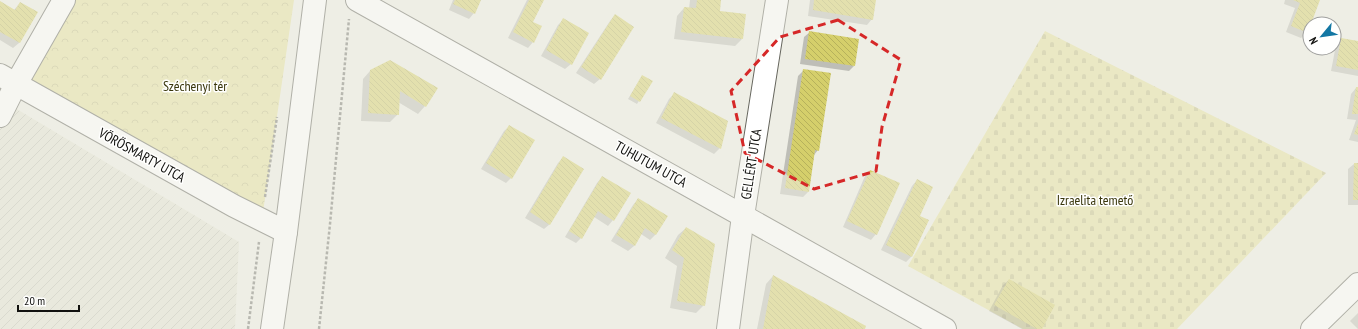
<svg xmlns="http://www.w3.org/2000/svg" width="1358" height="329" viewBox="0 0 1358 329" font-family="'PT Sans Narrow',sans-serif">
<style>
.industrial{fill:url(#industrial-furrows)}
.cemetery{fill:url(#cemetery-stones)}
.park{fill:url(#park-crowns)}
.shadow{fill:#0003}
.building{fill:url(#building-back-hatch)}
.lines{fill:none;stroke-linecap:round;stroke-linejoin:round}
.minor-casing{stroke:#65655d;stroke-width:24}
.tertiary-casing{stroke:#65655d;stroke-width:24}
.path{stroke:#767670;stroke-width:2.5;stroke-dasharray:3 2;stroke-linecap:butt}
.minor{stroke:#fff;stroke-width:22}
.tertiary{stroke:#fff;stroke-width:22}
.marked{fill:none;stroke:#d62828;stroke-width:3;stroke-dasharray:8 5;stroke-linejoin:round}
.labels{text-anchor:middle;stroke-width:3;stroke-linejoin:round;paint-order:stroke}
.park-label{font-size:14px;fill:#3a370c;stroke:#fffffe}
.street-label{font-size:14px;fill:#11110e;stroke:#fffffe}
</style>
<defs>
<pattern id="industrial-furrows" width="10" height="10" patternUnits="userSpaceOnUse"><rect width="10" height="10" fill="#e3e3d2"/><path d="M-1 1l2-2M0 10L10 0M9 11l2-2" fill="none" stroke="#c2c2b3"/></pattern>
<pattern id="cemetery-stones" width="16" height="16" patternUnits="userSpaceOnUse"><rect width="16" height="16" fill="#e4e09b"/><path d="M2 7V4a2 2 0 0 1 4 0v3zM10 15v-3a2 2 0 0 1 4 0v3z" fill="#c3bf84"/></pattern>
<pattern id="park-crowns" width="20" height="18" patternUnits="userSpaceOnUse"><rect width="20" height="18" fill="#e4e09b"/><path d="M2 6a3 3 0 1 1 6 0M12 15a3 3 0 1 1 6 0" fill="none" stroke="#c3bf84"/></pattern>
<pattern id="building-back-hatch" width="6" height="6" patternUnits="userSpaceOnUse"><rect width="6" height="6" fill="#d5cf6b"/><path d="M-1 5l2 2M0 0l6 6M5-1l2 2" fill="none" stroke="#b6b15c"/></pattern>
</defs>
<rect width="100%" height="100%" fill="#eeeee5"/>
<polygon class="industrial" points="0,99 239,242 235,329 0,329"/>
<polygon class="cemetery" points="1045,31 1326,173 1177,329 1023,329 908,266"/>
<polygon class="park" points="64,0 294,0 262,219 16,84"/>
<g class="shadow">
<polygon points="453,0 480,0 474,13 469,19 449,10"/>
<polygon points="527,0 543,0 532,22 533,42 528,48 508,38"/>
<polygon points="690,0 720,0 719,12 742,39 735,46 674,39 677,16 684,8 689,9"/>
<polygon points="810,0 875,0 872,19 867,25 808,16"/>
<polygon points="1285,0 1319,0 1307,32 1301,38 1286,32 1295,8 1284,4"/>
<polygon points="0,2 14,10 20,3 36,12 19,43 13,48 0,40"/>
<polygon points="615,15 600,79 594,84 576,73 610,21"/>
<polygon points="564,19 571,64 565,69 541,56 558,25"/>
<polygon points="810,32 854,66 849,71 800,64 804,37"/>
<polygon points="1341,39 1358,42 1358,76 1331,71 1336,45"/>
<polygon points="804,70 818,150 814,155 808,192 803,197 780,194 798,76"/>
<polygon points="370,71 425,106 418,114 398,102 398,114 390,122 361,121 363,79"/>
<polygon points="642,76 651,82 637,104 628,99"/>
<polygon points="1356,88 1358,88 1358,142 1349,140 1356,120 1347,119 1351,94"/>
<polygon points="674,94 727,121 720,148 714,154 656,123 669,99"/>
<polygon points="510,126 511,178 506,183 481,169 504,131"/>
<polygon points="563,158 550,224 544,229 525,218 558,163"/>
<polygon points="1354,164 1358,164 1358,205 1348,205 1348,169"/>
<polygon points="870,171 876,234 871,240 843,227 865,176"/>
<polygon points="602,177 613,220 608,226 594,217 581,238 576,243 565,237 597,183"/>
<polygon points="917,180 919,216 928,220 911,257 906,262 881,250 912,186"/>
<polygon points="638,199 656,234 650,240 641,234 634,246 628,251 611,241 633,205"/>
<polygon points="686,228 704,305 696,313 670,308 677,266 665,258 678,235"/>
<polygon points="773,276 864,329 757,329 766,284"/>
<polygon points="1009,280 1041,329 1022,329 989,311 1003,285"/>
<polygon points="1358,313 1358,329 1350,321"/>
</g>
<g class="building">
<polygon points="455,0 481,0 475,14 453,4"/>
<polygon points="529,0 544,0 533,22 542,26 534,43 513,32"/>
<polygon points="697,0 721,0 720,11 746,14 743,39 681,32 684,7 696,8"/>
<polygon points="814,0 876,0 873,20 813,10"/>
<polygon points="1293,0 1320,0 1311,24 1310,24 1308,33 1291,26 1300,3"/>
<polygon points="0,1 15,10 20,2 38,12 20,43 0,32"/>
<polygon points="615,14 634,27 601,80 581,67"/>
<polygon points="563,18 589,33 572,65 546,50"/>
<polygon points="809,31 859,39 855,66 805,59"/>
<polygon points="1341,38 1358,41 1358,70 1336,66"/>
<polygon points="390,60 438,88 426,107 400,91 399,115 368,113 370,70"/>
<polygon points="803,69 831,73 819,151 815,150 809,192 785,188"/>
<polygon points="642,75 653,81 640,102 630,96"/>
<polygon points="1356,87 1358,87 1358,114 1352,114"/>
<polygon points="674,92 728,121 721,149 661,118"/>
<polygon points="1358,123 1358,135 1354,134"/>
<polygon points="509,125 535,140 512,179 486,163"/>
<polygon points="563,156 584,169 550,225 530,212"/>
<polygon points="1354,163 1358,163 1358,200 1353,200"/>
<polygon points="870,170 900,183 877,235 847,221"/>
<polygon points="602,176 631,193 614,221 598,211 582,239 569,231"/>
<polygon points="917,179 933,187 920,216 929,220 912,257 886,245"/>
<polygon points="638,198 668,216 656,235 645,228 635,246 616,235"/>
<polygon points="686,227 715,244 705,306 677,301 684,258 672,250"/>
<polygon points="773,275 866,326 865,329 763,329"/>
<polygon points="1009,279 1055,305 1042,329 1037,329 994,305"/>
</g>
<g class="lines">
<g class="minor-casing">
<g id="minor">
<polyline points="357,0 945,329"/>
<polyline points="0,75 234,206 286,232"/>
<polyline points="0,116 16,84 64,0"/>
<polyline points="728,329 743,216 777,0"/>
<polyline points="1312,329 1358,284"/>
</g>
</g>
<g class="tertiary-casing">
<polyline id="tertiary" points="272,329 286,232 315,0"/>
</g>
<g class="path">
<polyline points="265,197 277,117"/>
<polyline points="248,329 259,242"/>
<polyline points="319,329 330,224 349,19"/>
</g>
<use href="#minor" class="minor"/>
<use href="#tertiary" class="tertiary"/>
</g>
<path d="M0 0H1358V329H0ZM838,20L901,60L882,127L876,171L814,189L745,153L731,91L780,37Z" fill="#eeeee5" fill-opacity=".55" fill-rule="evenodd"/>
<path class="marked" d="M838,20L901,60L882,127L876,171L814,189L745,153L731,91L780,37Z"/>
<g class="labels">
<g class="park-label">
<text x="195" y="91">Széchenyi tér</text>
<text x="1095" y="205">Izraelita temető</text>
</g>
<g class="street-label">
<text transform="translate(142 155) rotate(29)" y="5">VÖRÖSMARTY UTCA</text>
<text transform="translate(651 164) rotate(29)" y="5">TUHUTUM UTCA</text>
<text transform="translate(751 164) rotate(-81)" y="5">GELLÉRT UTCA</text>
</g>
</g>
<g transform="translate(1322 36) rotate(241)"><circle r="19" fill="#fffffe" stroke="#a0a09e"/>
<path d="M0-3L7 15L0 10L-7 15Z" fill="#1377a3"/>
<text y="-6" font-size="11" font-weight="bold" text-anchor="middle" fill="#11110e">N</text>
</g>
<path d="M18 305v6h61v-6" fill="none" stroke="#11110e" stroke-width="2"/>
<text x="24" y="305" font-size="12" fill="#11110e" stroke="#fffffe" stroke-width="3" paint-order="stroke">20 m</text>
</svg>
